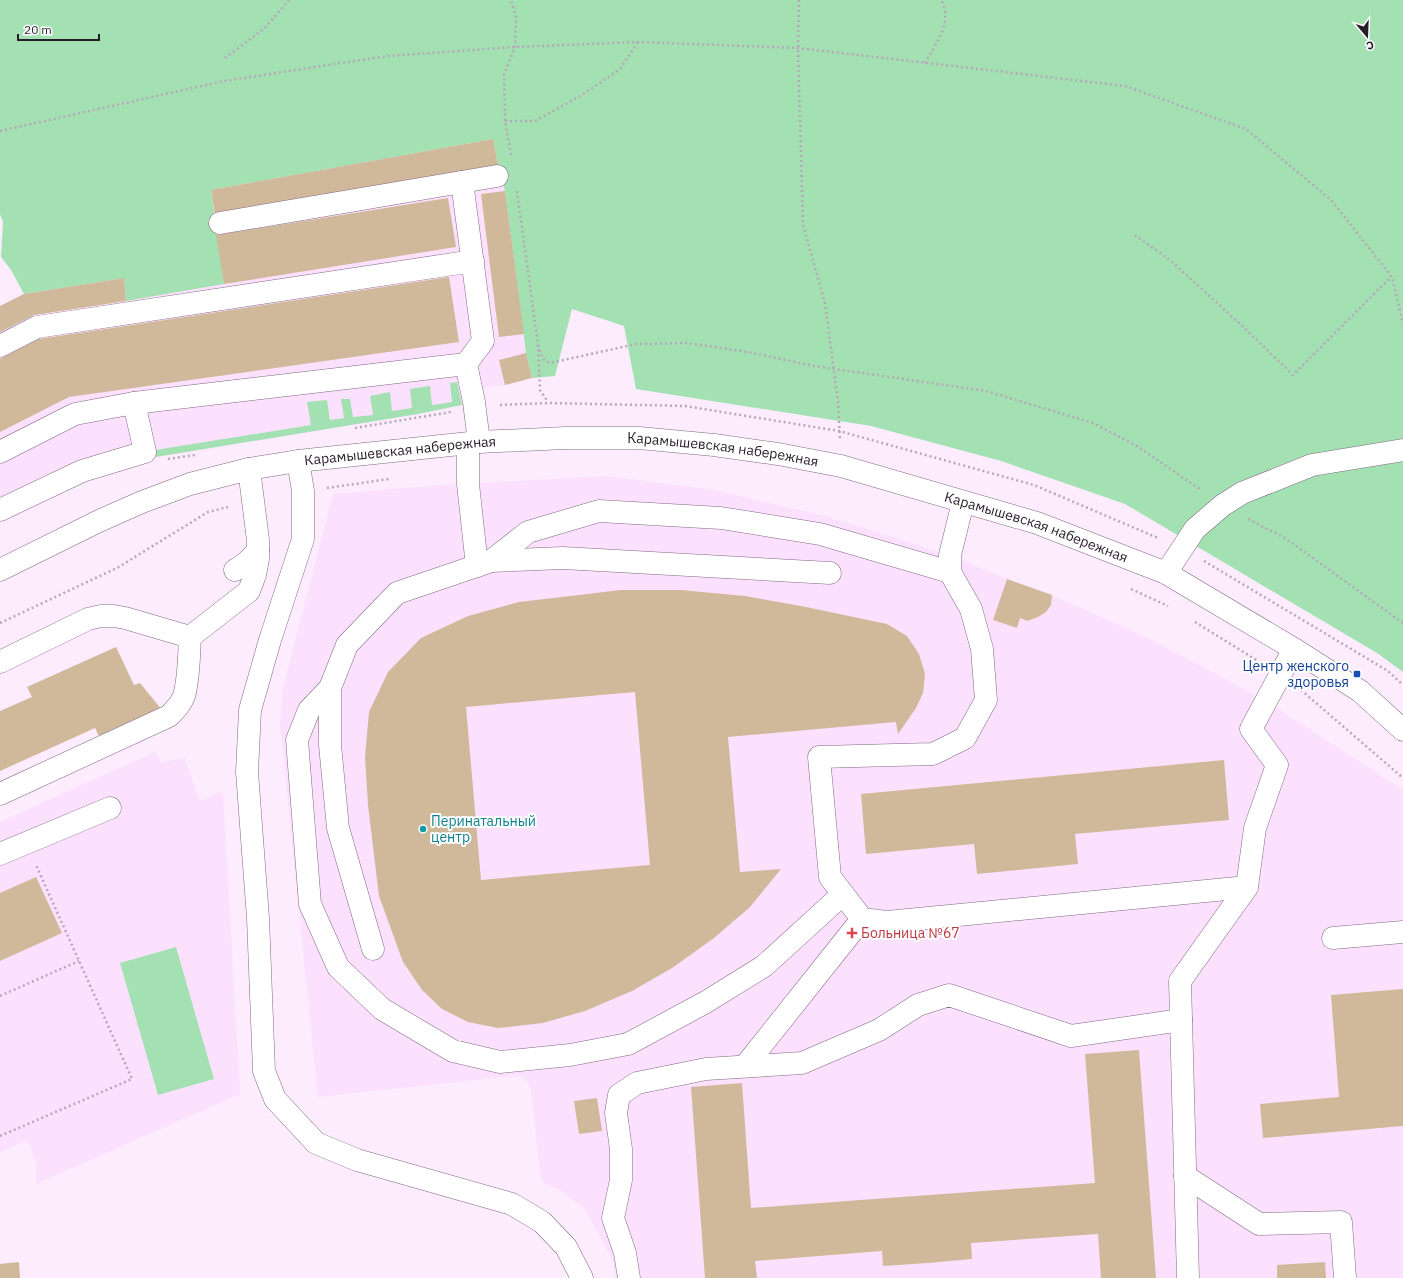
<svg xmlns="http://www.w3.org/2000/svg" width="1403" height="1278" viewBox="0 0 1403 1278" font-family="'IBM Plex Sans',sans-serif">
<style>
.built{fill:#fbe1fd}
.green{fill:#a3e1b2}
.building{fill:#d0b89a;fill-rule:evenodd}
.lines{fill:none;stroke-linecap:round;stroke-linejoin:round}
.minor-casing{stroke:#806882;stroke-width:23}
.path{stroke:#b6a8b8;stroke-width:2.5;stroke-dasharray:2 3;stroke-linecap:butt}
.minor{stroke:#fff;stroke-width:22}
.transit-dot{fill:#1a4fb4;stroke:#fff;stroke-width:1.5}
.culture-dot{fill:#0f9aa8;stroke:#fff;stroke-width:1.5}
.health-dot{fill:#e0444e;stroke:#fff;stroke-width:1.5}
.labels{text-anchor:middle;stroke-width:4;stroke-linejoin:round;paint-order:stroke}
.street-label{font-size:14px;fill:#271d28;stroke:#fff}
.transit-label{font-size:14px;fill:#164399;stroke:#fff;text-anchor:end}
.culture-label{font-size:14px;fill:#0d838f;stroke:#fff;text-anchor:start}
.health-label{font-size:14px;fill:#be3a42;stroke:#fff;text-anchor:start}
</style>
<rect width="100%" height="100%" fill="#fcecfe"/>
<g class="built">
<polygon points="493,139 498,165 505,191 526,353 532,378 505,385 486,387 483,392 485,400 418,414 156,457 77,479 0,516 0,306 24,294 124,278 126,301 223,284 211,190"/>
<polygon points="607,476 714,490 825,516 894,537 962,560 1007,579 1052,595 1154,641 1266,701 1403,790 1403,1278 616,1278 611,1256 584,1208 558,1189 542,1182 540,1173 531,1089 524,1077 513,1076 318,1097 280,725 283,688 333,494 442,485"/>
<polygon points="155,752 161,763 184,757 200,801 223,791 240,1094 36,1184 36,1163 28,1140 0,1152 0,822"/>
</g>
<g class="green">
<polygon points="0,0 1403,0 1403,672 1377,653 1125,504 1001,461 871,426 636,389 624,326 572,309 555,376 532,378 526,353 505,191 498,165 493,139 211,190 224,284 126,301 124,278 24,294 11,270 1,257 3,222 0,214"/>
<polygon points="457,382 462,405 418,414 156,457 155,450 311,425 307,402 327,400 330,420 344,418 341,399 350,399 353,417 373,415 370,396 390,392 392,411 412,408 410,389 430,386 432,405 452,402 450,383"/>
<polygon points="176,947 214,1079 158,1095 120,963"/>
</g>
<g class="building">
<polygon points="493,139 498,165 215,215 211,190"/>
<polygon points="505,191 524,334 499,337 481,194"/>
<polygon points="448,198 456,247 224,284 216,235"/>
<polygon points="449,277 459,342 69,397 0,432 0,359 39,339"/>
<polygon points="124,278 126,301 34,315 0,332 0,306 24,294"/>
<polygon points="526,353 532,378 505,385 499,360"/>
<polygon points="1007,579 1052,595 1051,605 1046,612 1038,617 1027,621 1020,618 1017,628 993,620"/>
<path d="M621,590H681L745,596L806,607L887,624L907,636L919,654L925,674L923,693L916,708L898,734L896,722L728,737L740,872L781,869L750,907L714,938L672,968L632,991L585,1011L543,1023L498,1028L468,1022L442,1009L422,990L403,962L379,896L368,805L365,757L369,712L388,672L421,638L468,616L519,602ZM635,692L650,865L481,880L466,707Z"/>
<polygon points="116,647 134,685 140,683 162,710 100,738 95,728 0,771 0,711 32,697 27,687"/>
<polygon points="1224,760 1229,820 1075,834 1078,864 977,874 974,844 866,854 861,794"/>
<polygon points="36,877 62,933 0,961 0,893"/>
<polygon points="1403,989 1403,1126 1263,1138 1260,1104 1339,1097 1331,995"/>
<polygon points="1139,1050 1156,1278 1101,1278 1098,1234 971,1243 972,1259 928,1263 883,1266 882,1251 755,1261 757,1278 705,1278 691,1087 742,1083 751,1208 1095,1183 1085,1054"/>
<polygon points="597,1098 602,1131 579,1134 574,1101"/>
<polygon points="19,1262 20,1278 0,1278 0,1264"/>
<polygon points="1325,1262 1326,1278 1277,1278 1277,1265"/>
</g>
<g class="lines">
<g class="minor-casing">
<g id="minor">
<polyline points="462,182 483,341 466,364 474,402 479,442"/>
<polyline points="220,223 497,176"/>
<polyline points="0,346 37,327 473,261"/>
<polyline points="468,444 468,484 477,566"/>
<polyline points="0,452 75,414 134,403 466,364"/>
<polyline points="298,461 303,491 303,539 270,640 250,710 247,772 258,918 264,1071 275,1099 316,1143 357,1160 512,1204 542,1222 566,1247 582,1278"/>
<polyline points="963,502 950,555 950,572 971,609 982,649 986,700 965,738 933,754 819,757 830,877 862,919 887,922 1247,887"/>
<polyline points="0,510 82,471 145,452 134,403"/>
<polyline points="491,561 563,558 830,573"/>
<path id="s1" d="M0,570L99,521L142,502L190,484L249,469L298,461L479,442L565,438H639L714,445L778,454L841,466L1037,523L1166,573L1294,649L1360,691L1403,730"/>
<path d="M235,570C245,565 251,559 258,550"/>
<polyline points="1166,573 1195,529 1223,505 1242,493 1312,465 1403,450"/>
<polyline points="0,662 88,619 101,616 114,616 125,618 190,637"/>
<polyline points="330,688 330,745 338,828 373,949"/>
<path d="M0,794L169,716C175,710 181,704 184,696C189,679 189,655 190,637L249,591L255,575L258,559V540L249,469"/>
<polyline points="0,854 110,808"/>
<polyline points="843,894 764,966 706,1002 628,1044 570,1055 500,1062 453,1051 382,1009 338,967 310,904 297,740 309,710 330,688 347,645 397,593 491,561 528,532 599,511 721,518 820,534 950,572"/>
<polyline points="1333,938 1403,932"/>
<polyline points="745,1066 862,919"/>
<polyline points="1185,1176 1259,1224 1341,1222 1345,1278"/>
<polyline points="629,1278 625,1253 613,1218 621,1180 621,1149 616,1113 619,1095 637,1083 706,1069 802,1063 879,1030 918,1005 949,995 1071,1036 1181,1020"/>
<polyline points="1188,1278 1180,981 1247,887 1255,828 1277,765 1251,729 1294,649"/>
</g>
</g>
<g class="path">
<polyline points="799,0 798,48 803,225 825,303 838,402 840,440"/>
<polyline points="225,58 265,28 289,0"/>
<path d="M925,63C935,45 954,21 941,0"/>
<polyline points="505,121 535,121 582,95 620,69 638,42"/>
<polyline points="0,131 224,81 388,56 515,47 638,42 798,48 1125,86 1246,129 1332,201 1392,277 1403,324"/>
<polyline points="511,155 505,121 504,75 515,47 516,17 511,0"/>
<polyline points="517,191 538,345 540,390 548,402"/>
<polyline points="1135,235 1171,261 1237,321 1293,375 1391,277"/>
<polyline points="538,345 543,359 550,363 636,344 687,343 748,352 814,366 986,391 1093,423 1137,446 1201,490"/>
<polyline points="500,405 549,403 685,406 839,431 1034,485 1158,538"/>
<polyline points="355,428 451,412"/>
<polyline points="168,459 195,455"/>
<polyline points="327,488 389,479"/>
<polyline points="1248,519 1285,538 1403,623"/>
<polyline points="1204,561 1388,671 1403,685"/>
<polyline points="1131,589 1168,606"/>
<polyline points="1195,622 1258,661"/>
<polyline points="0,623 117,568 208,512 228,507"/>
<polyline points="1301,690 1403,778"/>
<polyline points="0,996 79,961"/>
<polyline points="0,1136 132,1079 36,865"/>
</g>
<use href="#minor" class="minor"/>
</g>
<rect class="transit-dot" x="1353" y="670" width="8" height="8" rx="2"/>
<circle class="culture-dot" cx="423" cy="829" r="4"/>
<path class="health-dot" d="M850 927h4v4h4v4h-4v4h-4v-4h-4v-4h4z"/>
<g class="labels">
<g class="street-label">
<text dy="5" stroke="none"><textPath href="#s1" startOffset="746">Карамышевская набережная</textPath></text>
<text dy="5" stroke="none"><textPath href="#s1" startOffset="422">Карамышевская набережная</textPath></text>
<text dy="5" stroke="none"><textPath href="#s1" startOffset="1070">Карамышевская набережная</textPath></text>
</g>
<g class="transit-label">
<text x="1349" y="671">Центр женского<tspan x="1349" dy="16">здоровья</tspan></text>
</g>
<g class="culture-label">
<text x="431" y="826">Перинатальный<tspan x="431" dy="16">центр</tspan></text>
</g>
<g class="health-label">
<text x="861" y="938">Больница №67</text>
</g>
</g>
<g transform="translate(1367 36) rotate(161)" stroke="#ffffff" stroke-width="3" paint-order="stroke">
<path d="M0-3L7 15L0 10L-7 15Z" fill="#271d28"/>
<text y="-6" font-size="11" font-weight="bold" text-anchor="middle" fill="#271d28">С</text>
</g>
<path d="M18 34v6h81v-6" fill="none" stroke="#271d28" stroke-width="2"/>
<text x="24" y="34" font-size="12" fill="#271d28" stroke="#ffffff" stroke-width="3" paint-order="stroke">20 m</text>
</svg>
